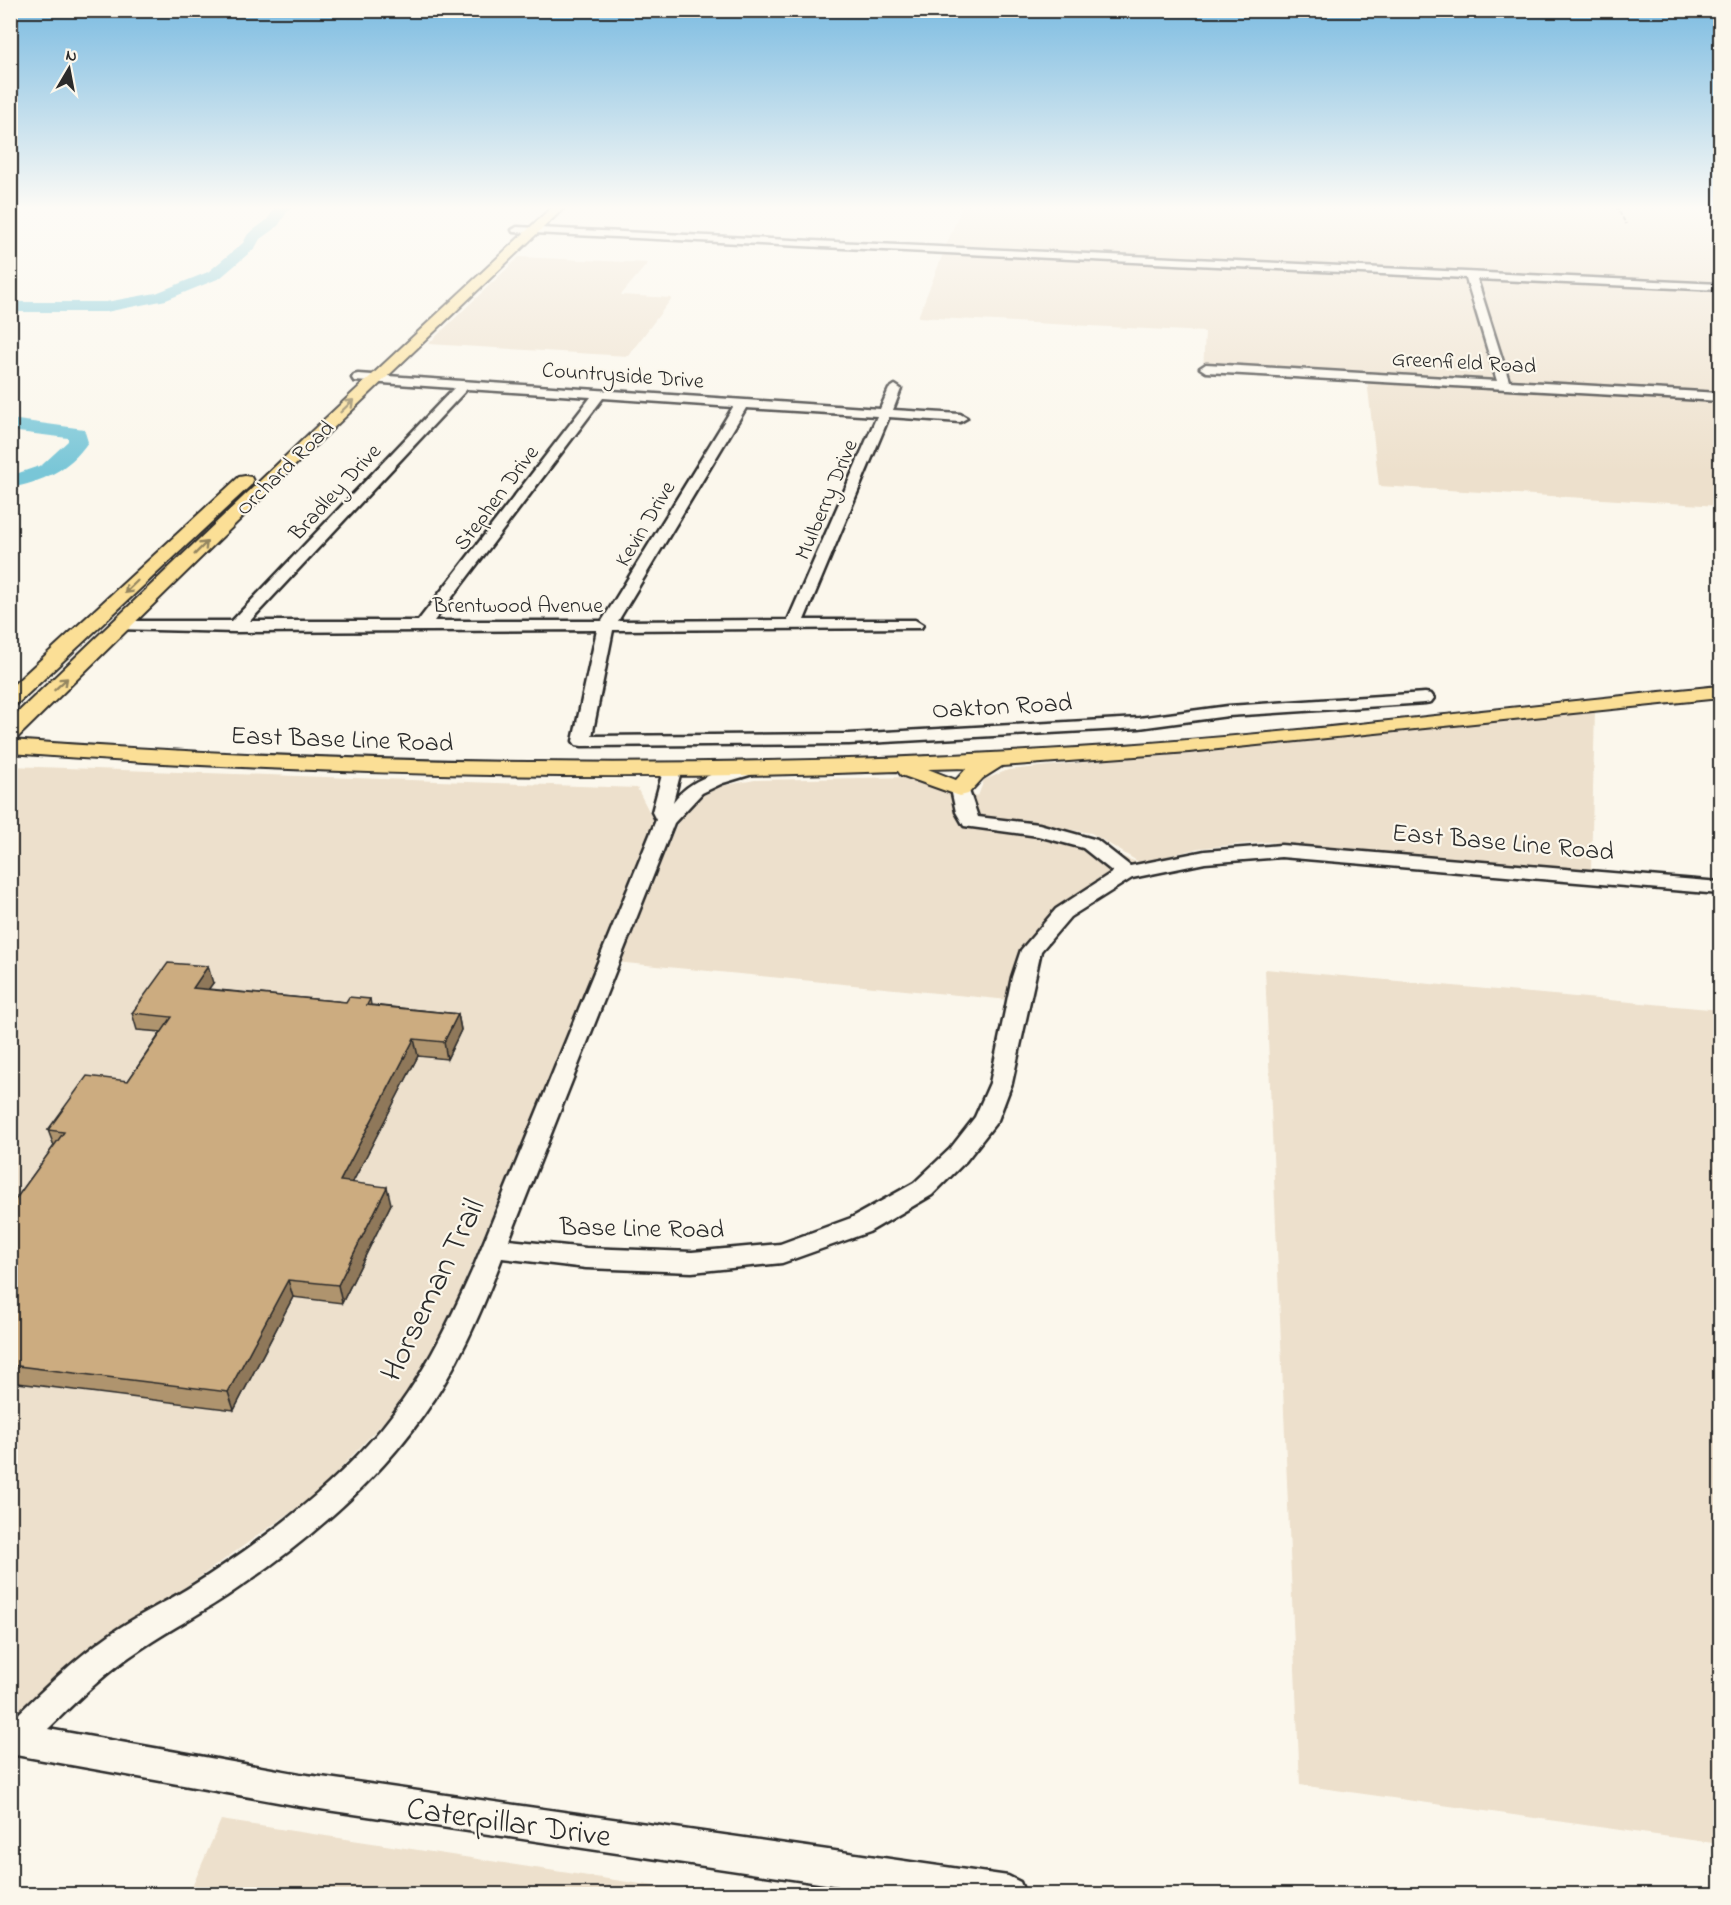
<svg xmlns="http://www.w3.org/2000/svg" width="1731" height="1905" viewBox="0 0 1731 1905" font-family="'Indie Flower',sans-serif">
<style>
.built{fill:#ede0cc;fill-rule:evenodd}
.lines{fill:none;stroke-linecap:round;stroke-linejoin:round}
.river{fill:#79c6d7;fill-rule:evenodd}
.minor-casing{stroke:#2b2b2b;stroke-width:5}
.major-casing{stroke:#2b2b2b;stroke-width:4}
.minor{fill:#fbf7ec;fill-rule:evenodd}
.major{fill:#fbdf96;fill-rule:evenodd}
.rail{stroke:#2b2b2b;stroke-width:2;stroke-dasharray:4.5 2;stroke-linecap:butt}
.wall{fill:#af946e;stroke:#2b2b2b;stroke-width:1.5}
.shaded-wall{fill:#8f785a;stroke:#2b2b2b;stroke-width:1.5}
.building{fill:#ccac80;stroke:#2b2b2b;stroke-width:1.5}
.oneway{stroke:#938560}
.labels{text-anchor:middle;stroke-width:4.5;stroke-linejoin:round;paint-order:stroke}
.far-street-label{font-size:22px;fill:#2b2b2b;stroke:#fbf7ec}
.street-label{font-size:26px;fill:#2b2b2b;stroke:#fbf7ec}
.near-street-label{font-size:32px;fill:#2b2b2b;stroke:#fbf7ec}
</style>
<rect width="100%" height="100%" fill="#fbf7ec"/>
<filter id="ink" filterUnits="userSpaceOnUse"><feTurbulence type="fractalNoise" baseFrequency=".0167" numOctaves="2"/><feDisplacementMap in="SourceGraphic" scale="12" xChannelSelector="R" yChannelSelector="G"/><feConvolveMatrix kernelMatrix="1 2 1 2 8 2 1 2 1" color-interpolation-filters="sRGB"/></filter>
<g filter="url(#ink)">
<g class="built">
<polygon points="962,206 1720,206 1720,506 1379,486 1367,380 1203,371 1205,332 918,317"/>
<polygon points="519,257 648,263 621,295 672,298 628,356 428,344"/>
<path d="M1595,710L1591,872L1268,842L1199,848L1141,863L1109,875L1060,910L1034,933L1016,964L1009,1000L615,962L679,820L698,798L721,786L755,780L914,777L978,796L984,780L1008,770ZM1025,823L1091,833L1137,861V862Z"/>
<polygon points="10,766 637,788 655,823 438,1345 400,1404 318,1493 170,1598 15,1723 10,1722"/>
<polygon points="1265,969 1720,1010 1720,1844 1300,1785"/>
<polygon points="221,1820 707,1894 189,1894"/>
</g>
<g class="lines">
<g class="river">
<polygon points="276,206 293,206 287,212 278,226 260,239 255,248 220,278 166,300 106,312 10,312 10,302 106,302 156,293 208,272 243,243 248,234 267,220"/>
<path d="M10,419L84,429L88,442C69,470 42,482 10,488V476L42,465L68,441V438L10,431Z"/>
</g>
<g class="minor-casing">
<g id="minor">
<polygon points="517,227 1720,284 1720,290 1477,279 1509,381 1720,393 1720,401 1206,372 1200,368 1206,364 1497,381 1466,278 513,232 512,230"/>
<path d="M358,374L880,409L889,389L895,385L901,389L893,410L960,414L967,418L960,422L889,417L804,620H915L923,625L921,628L613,630L592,736L849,734L1139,718L1228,706L1425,693L1431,694L1434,698L1431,702L1425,703L1228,716L1139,728L849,744L582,746L576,745L573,741L597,630L235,632L116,629L114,626L122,621H232L454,388L354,381L352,378L354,375ZM467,389L591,397L418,621H250ZM603,398L733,407L602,621H434ZM746,408L877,416L788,620L618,621Z"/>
<path d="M747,765L753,766L756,770L753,774L723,783L702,793L674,823L509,1240L586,1248L692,1252L780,1244L851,1218L914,1183L950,1149L975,1117L990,1083L1012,977L1021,950L1056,909L1113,872L1083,848L1038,836L964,826L956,812L951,789L953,785H967L978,817L1039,824L1097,840L1130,866L1205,851L1281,845L1720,882V894L1281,857L1205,863L1132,878L1070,917L1041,951L1012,1083L998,1120L966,1161L932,1195L869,1232L782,1263L692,1272L586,1268L502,1258C481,1313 457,1369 423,1416C373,1486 307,1541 237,1589C206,1611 172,1628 141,1649C107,1671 77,1700 48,1729L300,1774L1008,1876L1020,1882L1025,1894H893L300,1806L10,1754V1722C42,1691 73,1660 109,1635C134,1617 161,1605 187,1589C258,1544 328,1493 382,1428C421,1381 447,1327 472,1271L656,820L652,812L663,771L666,767H678L681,771L673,802C690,778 720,771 747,765Z"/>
</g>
</g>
<g class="major-casing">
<g id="major">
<polygon points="553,206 566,206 324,437 18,737 10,738 10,720 312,431"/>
<polygon points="245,476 251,477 253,481 251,485 17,704 10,706 10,688 239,477"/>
<path d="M1720,686V698L1189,752L1002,766L983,778L968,794L960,796L901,775L898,771C602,782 306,775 10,753V740C366,766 721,771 1077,748C1292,735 1506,707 1720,686ZM967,768L956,780L928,769L968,768Z"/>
</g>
</g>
<use href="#minor" class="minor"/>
<use href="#major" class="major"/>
<polyline class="rail" points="1616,206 1626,224"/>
</g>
<polygon class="wall" points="213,983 208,989 346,1002 370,999 371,1005 458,1014 461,1030 447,1059 418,1056 352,1183 391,1204 342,1303 293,1297 234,1410 10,1382 10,1207 54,1146 48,1130 128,1081 161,1032 137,1030 132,1013"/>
<g class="shaded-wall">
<polygon points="208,966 213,983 198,1004 193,988"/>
<polygon points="458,1014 461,1030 447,1059 444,1042"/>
<polygon points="414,1039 418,1056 344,1199 340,1181"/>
<polygon points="387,1187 391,1204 342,1303 338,1285"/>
<polygon points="288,1280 293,1297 234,1410 228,1392"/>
</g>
<polygon class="building" points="168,963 208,966 193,988 346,1002 349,997 370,999 367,1005 458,1014 444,1042 414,1039 340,1181 387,1187 338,1285 288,1280 228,1392 10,1365 10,1207 64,1132 48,1130 87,1076 128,1081 172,1017 132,1013"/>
<defs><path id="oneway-shaft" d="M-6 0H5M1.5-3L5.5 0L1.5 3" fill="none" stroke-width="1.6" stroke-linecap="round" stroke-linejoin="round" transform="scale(1.5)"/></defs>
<g class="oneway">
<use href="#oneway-shaft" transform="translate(347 406) rotate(-44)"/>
<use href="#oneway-shaft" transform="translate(201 548) rotate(-45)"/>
<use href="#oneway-shaft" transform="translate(131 587) rotate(136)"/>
<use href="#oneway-shaft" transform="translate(61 684) rotate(-43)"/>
</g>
</g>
<linearGradient id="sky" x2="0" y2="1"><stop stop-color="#7bbbe1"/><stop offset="0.44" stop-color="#fdfbf6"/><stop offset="1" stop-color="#fdfbf6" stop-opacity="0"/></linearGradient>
<rect width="1731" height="472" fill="url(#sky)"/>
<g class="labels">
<g class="far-street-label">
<text transform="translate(1464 361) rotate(3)" y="8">Greenfield Road</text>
<text transform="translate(623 374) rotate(4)" y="8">Countryside Drive</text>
<text transform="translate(284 467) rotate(-44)" y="8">Orchard Road</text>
<text transform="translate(334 491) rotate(-47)" y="8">Bradley Drive</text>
<text transform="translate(495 497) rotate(-53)" y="8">Stephen Drive</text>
<text transform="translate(825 499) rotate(-67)" y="8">Mulberry Drive</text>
<text transform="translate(644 523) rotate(-59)" y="8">Kevin Drive</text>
<text x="518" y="612">Brentwood Avenue</text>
</g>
<g class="street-label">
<text transform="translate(1002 705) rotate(-3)" y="9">Oakton Road</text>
<text transform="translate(342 738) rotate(2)" y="9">East Base Line Road</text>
<text transform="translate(1503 841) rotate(5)" y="9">East Base Line Road</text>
<text transform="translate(642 1227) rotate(1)" y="9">Base Line Road</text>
</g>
<g class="near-street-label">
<text transform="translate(431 1289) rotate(-64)" y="11">Horseman Trail</text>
<text transform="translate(509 1821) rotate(8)" y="11">Caterpillar Drive</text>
</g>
</g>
<rect width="1731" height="1905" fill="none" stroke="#fbf7ec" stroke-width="36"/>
<rect x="18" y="18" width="1695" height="1869" fill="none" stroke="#2b2b2b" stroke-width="2" filter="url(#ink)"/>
<g transform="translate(69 69) rotate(10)" stroke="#fbf7ec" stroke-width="4.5" paint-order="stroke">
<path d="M0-4.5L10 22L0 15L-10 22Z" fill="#2b2b2b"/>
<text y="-9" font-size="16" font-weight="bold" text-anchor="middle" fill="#2b2b2b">N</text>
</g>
</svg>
